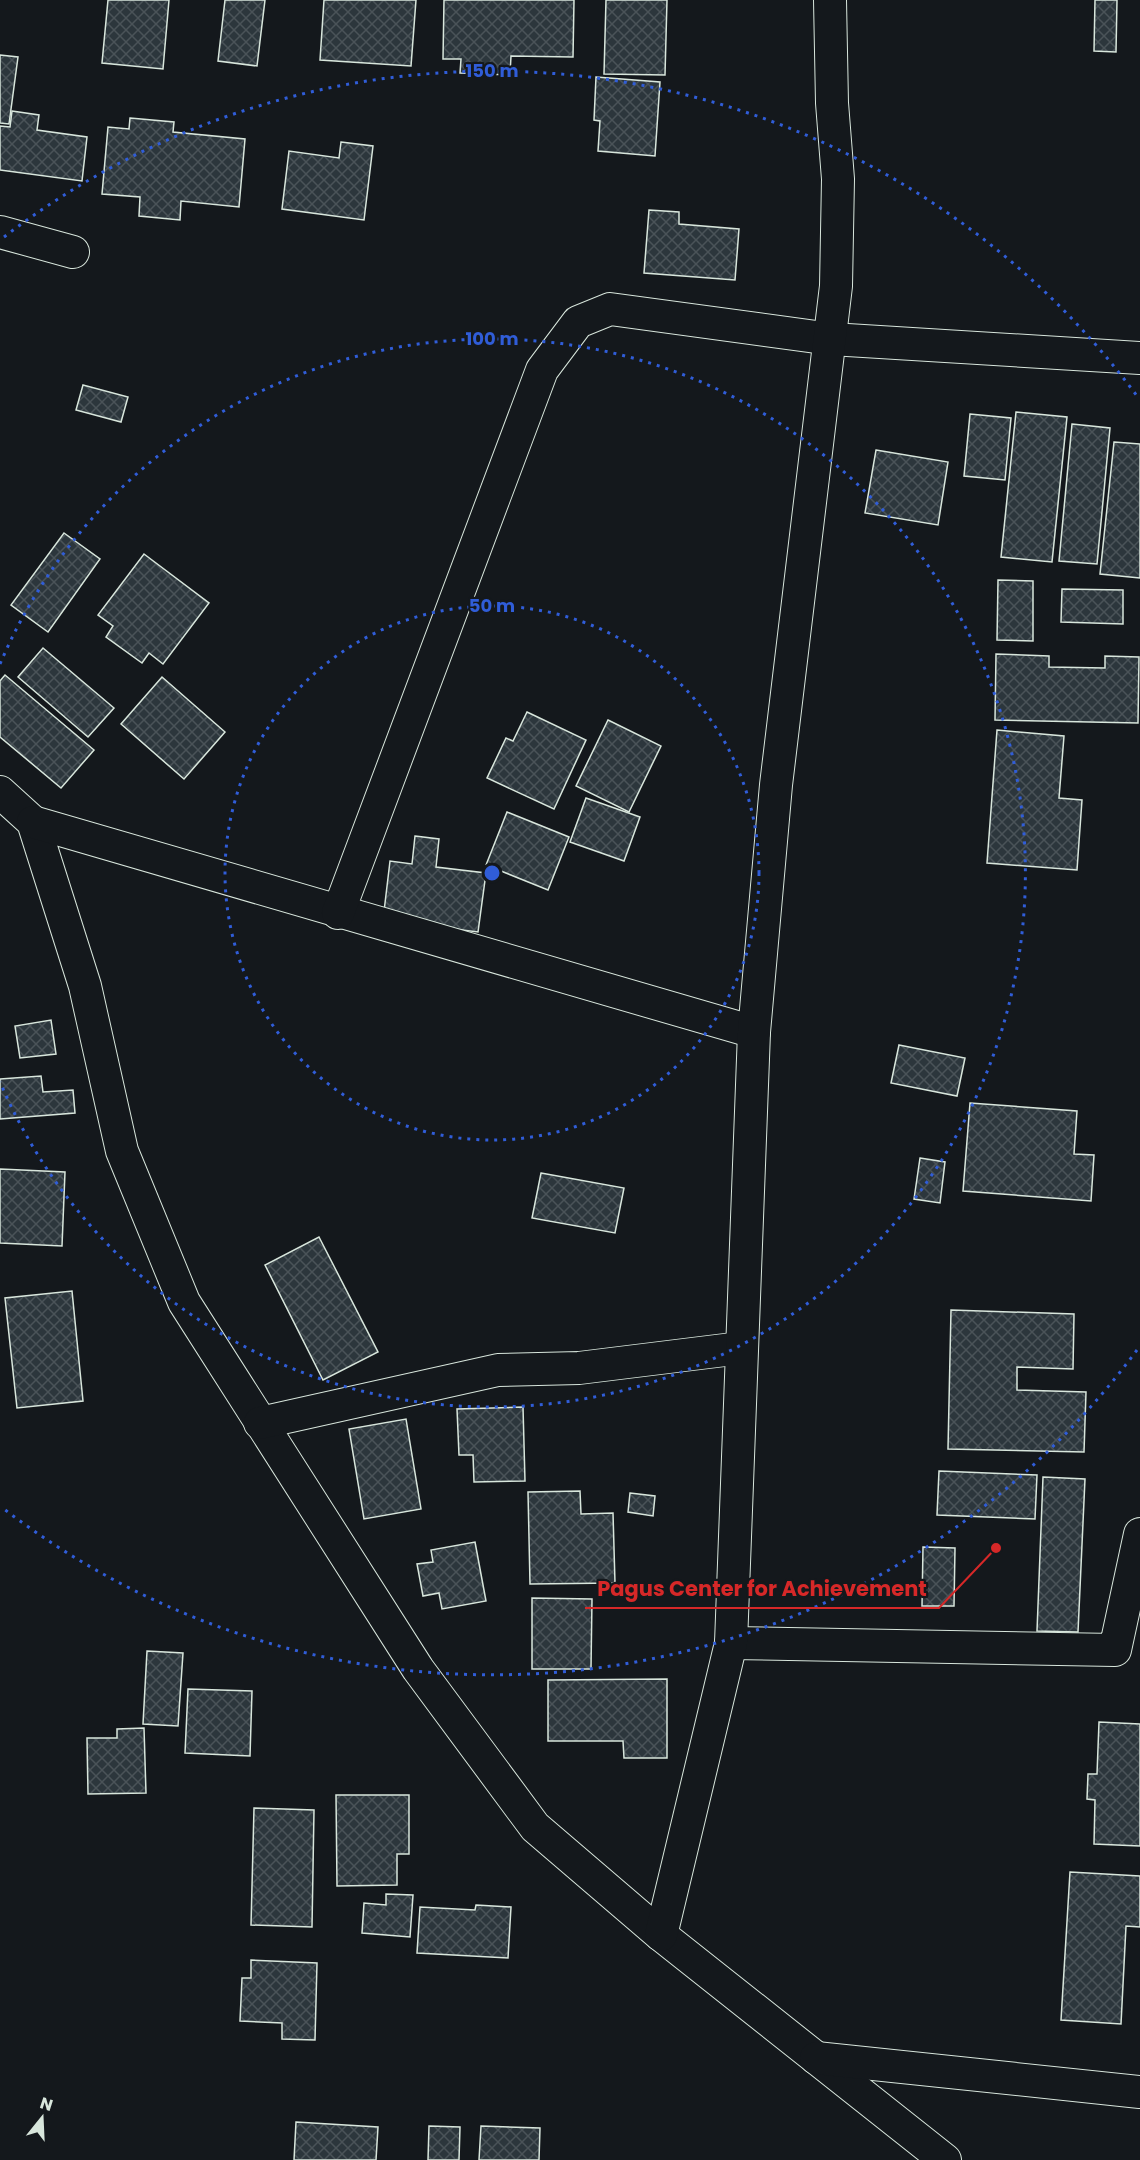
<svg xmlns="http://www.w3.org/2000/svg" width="1140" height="2160" viewBox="0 0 1140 2160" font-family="Poppins,sans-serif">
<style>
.building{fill:url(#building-cross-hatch);stroke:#d8e6dc;stroke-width:1.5}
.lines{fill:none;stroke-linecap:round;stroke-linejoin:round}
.street-casing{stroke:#d8e6dc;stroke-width:34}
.street{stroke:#14181c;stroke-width:32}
.ring{fill:none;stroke:#305dd8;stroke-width:3;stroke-dasharray:3 6}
.centre{fill:#305dd8;stroke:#14181c;stroke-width:3}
.ring-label{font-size:18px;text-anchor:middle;font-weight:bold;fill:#305dd8;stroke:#14181c;stroke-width:4.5;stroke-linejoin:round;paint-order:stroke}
.leader{fill:none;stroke:#d62828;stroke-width:2}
.callout-dot{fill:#d62828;stroke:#14181c;stroke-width:2}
.callout-label{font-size:21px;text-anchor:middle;font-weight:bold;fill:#d62828;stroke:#14181c;stroke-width:4.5;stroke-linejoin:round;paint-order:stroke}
</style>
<defs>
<pattern id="building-cross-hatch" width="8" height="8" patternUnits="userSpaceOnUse" patternTransform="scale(1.5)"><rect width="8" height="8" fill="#2c363c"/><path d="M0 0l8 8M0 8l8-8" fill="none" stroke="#4a5358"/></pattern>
</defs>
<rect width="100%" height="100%" fill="#14181c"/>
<g class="building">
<polygon points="108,0 169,0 163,69 102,63"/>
<polygon points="225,0 265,0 257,66 218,61"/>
<polygon points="324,0 416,0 411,66 320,60"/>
<polygon points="444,0 574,0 573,57 511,56 510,75 460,73 461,59 443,59"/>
<polygon points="606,0 667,0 665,75 604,74"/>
<polygon points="1095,0 1117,0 1116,52 1094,51"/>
<polygon points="0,55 18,57 9,124 0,123"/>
<polygon points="596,77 660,82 655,156 598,151 600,121 594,120"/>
<polygon points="12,111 39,115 37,130 87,137 82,181 0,170 0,126 10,127"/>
<polygon points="130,118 174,122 173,132 245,139 239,207 181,201 180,220 139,216 140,197 102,194 108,127 129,129"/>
<polygon points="341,142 373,146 364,220 282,209 289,151 339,158"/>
<polygon points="649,210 679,212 679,224 739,229 735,280 644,273"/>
<polygon points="83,385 128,397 121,422 76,410"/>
<polygon points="1016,412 1067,417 1052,562 1001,557"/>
<polygon points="970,414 1011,418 1005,480 964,476"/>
<polygon points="1072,424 1110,428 1097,564 1059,561"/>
<polygon points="1114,442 1140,444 1140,578 1100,574"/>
<polygon points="876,450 948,462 938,525 865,513"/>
<polygon points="64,533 100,559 48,632 11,605"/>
<polygon points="144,554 209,603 163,664 149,653 142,663 106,637 113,626 98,615"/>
<polygon points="998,580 1033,581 1033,641 997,640"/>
<polygon points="1062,589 1123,590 1123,624 1061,622"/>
<polygon points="43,648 114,708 88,737 18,677"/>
<polygon points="996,654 1049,656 1049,667 1105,668 1105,656 1139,657 1138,723 995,720"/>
<polygon points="5,675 94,750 61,788 0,737 0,681"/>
<polygon points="162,677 225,732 184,779 121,724"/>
<polygon points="527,712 586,740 554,809 487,778 506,738 513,741"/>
<polygon points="608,720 661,746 629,812 576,786"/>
<polygon points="997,730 1064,736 1059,798 1082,800 1077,870 987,863"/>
<polygon points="586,798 640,817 624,861 570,842"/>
<polygon points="507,812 569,837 548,890 486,865"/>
<polygon points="415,836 439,839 436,867 486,873 478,932 383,920 390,861 412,864"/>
<polygon points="51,1020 56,1054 20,1058 15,1026"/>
<polygon points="899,1045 965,1058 957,1096 891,1083"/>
<polygon points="41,1076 43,1092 73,1090 75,1113 0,1119 0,1079"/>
<polygon points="970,1103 1077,1111 1074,1154 1094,1155 1091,1201 963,1191"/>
<polygon points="920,1158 945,1162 940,1203 914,1199"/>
<polygon points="0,1169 65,1172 62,1246 0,1243"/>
<polygon points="541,1173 624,1188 615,1233 532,1218"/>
<polygon points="319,1237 378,1352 323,1380 265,1265"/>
<polygon points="72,1291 83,1401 17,1408 5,1298"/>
<polygon points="951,1310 1074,1314 1073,1369 1017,1367 1017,1390 1086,1392 1084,1452 948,1449"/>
<polygon points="523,1407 525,1481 474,1482 473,1455 459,1455 457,1409"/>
<polygon points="406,1419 421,1509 364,1519 349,1429"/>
<polygon points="939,1471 1037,1475 1035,1519 937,1515"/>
<polygon points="1043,1477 1085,1479 1078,1632 1037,1631"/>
<polygon points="580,1491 581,1514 613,1513 615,1583 530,1584 528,1492"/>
<polygon points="630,1493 655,1496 653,1516 628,1512"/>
<polygon points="475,1542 486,1601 442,1609 439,1593 423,1596 417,1564 433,1562 431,1550"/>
<polygon points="923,1547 955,1548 954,1606 922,1606"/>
<polygon points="532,1598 592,1599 591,1669 532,1669"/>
<polygon points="147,1651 183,1653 178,1726 143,1724"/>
<polygon points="667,1679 667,1758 624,1758 623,1741 548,1741 548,1680"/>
<polygon points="188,1689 252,1691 250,1756 185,1753"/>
<polygon points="1099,1722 1140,1724 1140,1846 1094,1844 1095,1800 1087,1799 1088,1774 1097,1774"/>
<polygon points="144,1728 146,1793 88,1794 87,1738 117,1738 117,1729"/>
<polygon points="336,1795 409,1795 409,1854 397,1854 397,1885 337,1886"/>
<polygon points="254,1808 314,1810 312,1927 251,1925"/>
<polygon points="1070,1872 1140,1876 1140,1927 1126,1926 1121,2024 1061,2020"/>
<polygon points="386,1894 413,1895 410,1937 362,1933 364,1903 386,1905"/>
<polygon points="476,1905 511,1907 508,1958 417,1953 420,1907 475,1910"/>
<polygon points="251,1960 317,1963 315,2040 282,2039 282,2023 240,2021 242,1978 251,1978"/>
<polygon points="296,2122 378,2127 376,2160 294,2160"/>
<polygon points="429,2126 460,2127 459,2160 428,2160"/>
<polygon points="481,2126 540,2128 539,2160 479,2160"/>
</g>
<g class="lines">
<g class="street-casing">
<g id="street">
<polyline points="0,232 73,252"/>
<polyline points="0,792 33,822 85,986 122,1151 184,1302 418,1669 535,1827 661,1935 945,2160"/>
<polyline points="33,822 754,1032"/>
<polyline points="338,913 542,370 578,322 610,309 831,339 1140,358"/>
<polyline points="260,1423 498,1370 579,1368 741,1348"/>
<polyline points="731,1643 1115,1650 1140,1534"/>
<polyline points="661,1935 731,1643 754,1032 776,785 836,286 838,179 832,103 830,0"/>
<polyline points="816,2058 1140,2092"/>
</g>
</g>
<use href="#street" class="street"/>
</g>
<g class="ring">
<circle cx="492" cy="873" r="267"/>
<path d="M0 664A534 534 0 1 1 0 1082"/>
<path d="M1137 1350A802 802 0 0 1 4 1509M4 237A802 802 0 0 1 1137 396"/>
</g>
<circle cx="492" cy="873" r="9" class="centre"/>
<g class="ring-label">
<text x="492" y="77">150 m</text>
<text x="492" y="345">100 m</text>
<text x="492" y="612">50 m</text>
</g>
<path class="leader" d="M996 1548L939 1608H585"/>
<circle class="callout-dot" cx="996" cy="1548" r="6"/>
<g class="callout-label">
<text x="762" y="1596">Pagus Center for Achievement</text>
</g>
<g transform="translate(42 2118) rotate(18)" stroke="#14181c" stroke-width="4.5" paint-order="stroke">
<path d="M0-4.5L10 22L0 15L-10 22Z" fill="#d8e6dc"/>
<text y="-9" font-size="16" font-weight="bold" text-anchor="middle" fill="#d8e6dc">N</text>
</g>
</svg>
